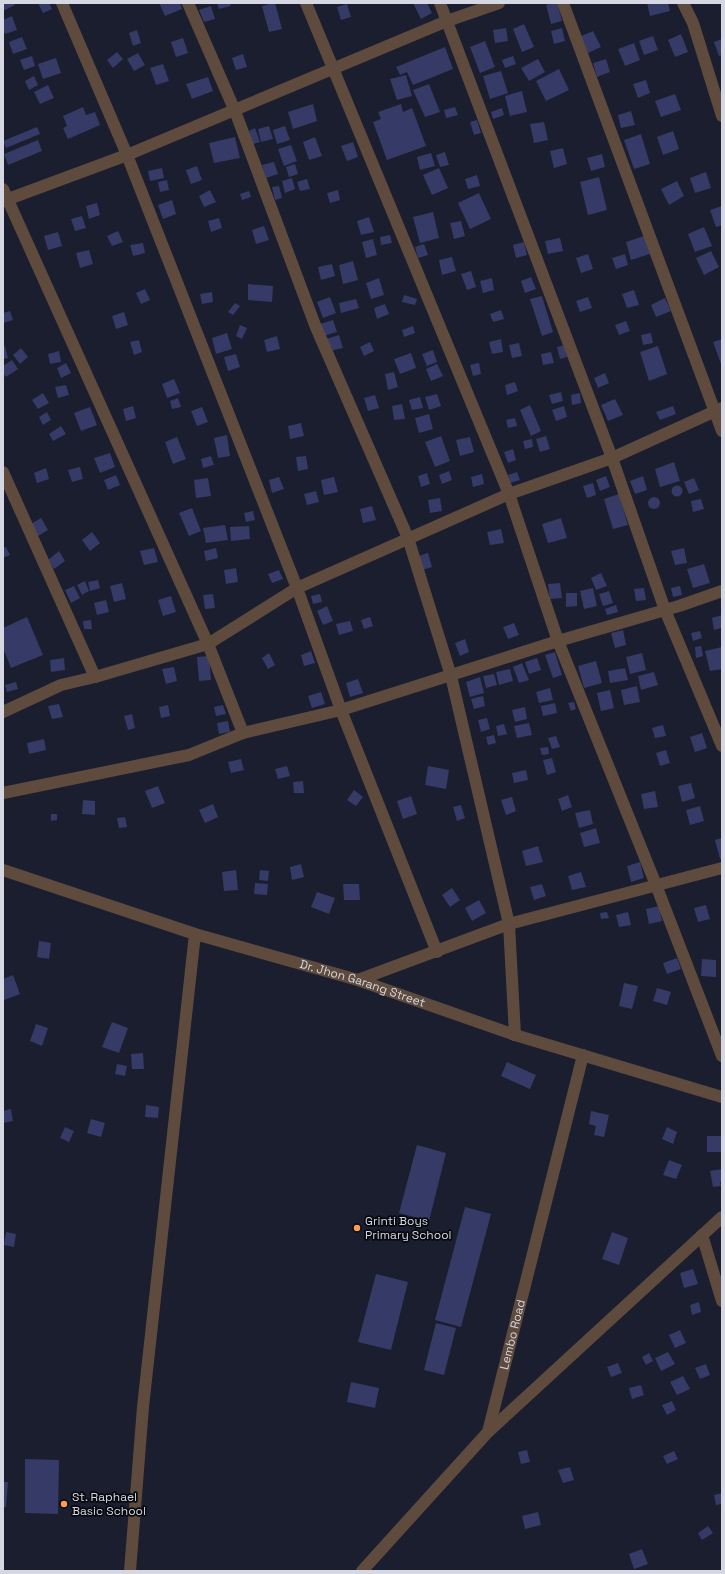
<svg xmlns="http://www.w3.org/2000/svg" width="725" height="1574" viewBox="0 0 725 1574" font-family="'Space Grotesk',sans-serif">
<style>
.building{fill:#353a66}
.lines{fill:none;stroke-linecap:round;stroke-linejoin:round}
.minor{stroke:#5e4b3d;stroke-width:12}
.tertiary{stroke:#5e4b3d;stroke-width:12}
.poi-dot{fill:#fc9d53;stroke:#07090f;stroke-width:1.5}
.labels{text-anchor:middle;stroke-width:3.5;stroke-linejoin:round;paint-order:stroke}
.street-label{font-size:12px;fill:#d5d7e2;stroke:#07090f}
.poi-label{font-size:12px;fill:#d5d7e2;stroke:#07090f;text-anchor:start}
</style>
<rect width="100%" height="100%" fill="#1b1e2e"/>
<g class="building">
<polygon points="3,3 14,3 15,5 3,11"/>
<polygon points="38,3 49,3 52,9 43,13"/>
<polygon points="159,3 180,3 182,9 165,16"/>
<polygon points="217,3 230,3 231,6 219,9"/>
<polygon points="272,3 275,3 282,29 269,32 262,6"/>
<polygon points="413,3 427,3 432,13 421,19"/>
<polygon points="553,3 557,3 562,21 551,24 546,5"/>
<polygon points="647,3 668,3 670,11 650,16"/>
<polygon points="347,4 351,17 341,20 337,7"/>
<polygon points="211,6 215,19 204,22 199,10"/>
<polygon points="12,16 17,30 5,34 3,29 3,20"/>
<polygon points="524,24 534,47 522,52 513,29"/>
<polygon points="506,28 508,41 495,43 493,30"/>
<polygon points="562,28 565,41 554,44 551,31"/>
<polygon points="137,30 141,43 133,46 129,33"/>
<polygon points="593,31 601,47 586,54 579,37"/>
<polygon points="681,34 688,52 675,57 668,40"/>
<polygon points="653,36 658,50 644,55 639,41"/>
<polygon points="22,37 27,49 13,54 9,42"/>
<polygon points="183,38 188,53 176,57 171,42"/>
<polygon points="722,39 722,55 719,56 714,42"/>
<polygon points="485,41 495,67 480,73 470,47"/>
<polygon points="634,43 640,60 625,66 618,49"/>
<polygon points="445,47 453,69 413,85 407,72 400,75 396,67"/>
<polygon points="117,52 123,59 113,68 107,60"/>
<polygon points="138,53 145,65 134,71 127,59"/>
<polygon points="243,54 247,67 236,70 232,58"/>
<polygon points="32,56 35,66 24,70 20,60"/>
<polygon points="513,56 516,64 505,68 502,60"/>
<polygon points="56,58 61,73 43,79 38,64"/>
<polygon points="538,59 545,72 529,81 521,68"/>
<polygon points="606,59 610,72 597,77 593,63"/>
<polygon points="163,64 169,81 156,85 150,68"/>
<polygon points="559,69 569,90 546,101 536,81"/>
<polygon points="501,71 508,93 490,99 483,76"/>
<polygon points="406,75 412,96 397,100 390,79"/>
<polygon points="34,76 38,85 29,90 25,81"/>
<polygon points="208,77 213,91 192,99 186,84"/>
<polygon points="646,80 650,93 638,98 633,84"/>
<polygon points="429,84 440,112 425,117 413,90"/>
<polygon points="48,85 54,98 40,104 34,92"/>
<polygon points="522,91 527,112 510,116 505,96"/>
<polygon points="675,94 681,110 661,117 655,101"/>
<polygon points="313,104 317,121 293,129 288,112"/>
<polygon points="401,104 403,112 412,108 426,146 387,160 373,122 381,119 378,112"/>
<polygon points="83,107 86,115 95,112 100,125 68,139 63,128 67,126 63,116"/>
<polygon points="455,107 458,115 446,118 444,110"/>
<polygon points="502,108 504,115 493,119 491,112"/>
<polygon points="631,111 635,125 621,128 618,115"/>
<polygon points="477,120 481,133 474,135 470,122"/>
<polygon points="544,122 548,140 534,143 530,124"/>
<polygon points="269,126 273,139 261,142 258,129"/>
<polygon points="285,126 290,140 277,144 273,130"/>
<polygon points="37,127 40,134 6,148 3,141"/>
<polygon points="255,128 260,142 253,144 249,131"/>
<polygon points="673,131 679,149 663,155 657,137"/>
<polygon points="641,134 650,164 634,169 624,140"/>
<polygon points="235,137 240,158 214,163 209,143"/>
<polygon points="315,137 322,156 309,160 303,142"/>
<polygon points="38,140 42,151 8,165 4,154"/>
<polygon points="353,142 358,157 347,161 341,146"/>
<polygon points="291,145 297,161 284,166 278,149"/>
<polygon points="563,148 567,164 554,168 550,151"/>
<polygon points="445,152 449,165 440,167 436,155"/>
<polygon points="431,153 435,166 420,170 417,157"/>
<polygon points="602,154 605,167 591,171 587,158"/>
<polygon points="274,162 278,174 266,178 262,165"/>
<polygon points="295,164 298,174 289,177 286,167"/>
<polygon points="197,166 202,180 191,184 186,170"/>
<polygon points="162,168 164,178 150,181 148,171"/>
<polygon points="439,168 448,188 432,195 423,175"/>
<polygon points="706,172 711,188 695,193 690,178"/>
<polygon points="477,175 480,186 468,189 465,179"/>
<polygon points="599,177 607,210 588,215 580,182"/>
<polygon points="292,178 295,189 285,193 282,181"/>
<polygon points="307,179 310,189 300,191 297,182"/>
<polygon points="167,180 169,190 160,192 158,182"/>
<polygon points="677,181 684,196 669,205 661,189"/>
<polygon points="279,186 282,198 275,200 272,187"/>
<polygon points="210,190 216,202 204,207 199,196"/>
<polygon points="338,190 340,200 330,203 327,193"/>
<polygon points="249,191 251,197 242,200 240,194"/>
<polygon points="479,193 491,219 470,229 458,203"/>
<polygon points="172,200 176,214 163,219 158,205"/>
<polygon points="97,203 100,215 89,219 86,206"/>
<polygon points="722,206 722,225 716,227 710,210"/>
<polygon points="433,212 439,238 420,243 413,217"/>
<polygon points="82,216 86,228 75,231 71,219"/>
<polygon points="369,217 374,232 361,235 357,221"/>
<polygon points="219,218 222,228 211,232 208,221"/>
<polygon points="461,221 465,236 454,239 450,223"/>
<polygon points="264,226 269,240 256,244 252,230"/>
<polygon points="704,227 712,246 695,252 688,234"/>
<polygon points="118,231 123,242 112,246 107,236"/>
<polygon points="58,232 62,246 48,250 44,236"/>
<polygon points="390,235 392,243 381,245 380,237"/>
<polygon points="644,236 650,254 631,260 626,242"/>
<polygon points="560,238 563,251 548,254 545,241"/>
<polygon points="373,239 377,255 366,258 362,242"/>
<polygon points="524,242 527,255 516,258 513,245"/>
<polygon points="143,243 145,253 133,256 130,245"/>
<polygon points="424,244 428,255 418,258 415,247"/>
<polygon points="89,250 93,264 80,268 76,253"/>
<polygon points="711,251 719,267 704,275 696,258"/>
<polygon points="588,254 593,269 581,273 576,258"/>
<polygon points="625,254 628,265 616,269 612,258"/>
<polygon points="452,257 456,271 442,275 439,260"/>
<polygon points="353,261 358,280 343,284 339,265"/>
<polygon points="332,264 335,276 321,280 318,267"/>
<polygon points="471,271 476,287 467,290 461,274"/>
<polygon points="531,277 536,289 525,293 521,281"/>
<polygon points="379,278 384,295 371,299 366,283"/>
<polygon points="492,278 494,290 483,293 480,281"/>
<polygon points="248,284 273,286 272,302 248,300"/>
<polygon points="145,289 150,300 141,304 136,293"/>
<polygon points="634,290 639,305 627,308 622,294"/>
<polygon points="212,292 213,302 202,304 200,294"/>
<polygon points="404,295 417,299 415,305 402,302"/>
<polygon points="542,296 553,332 542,336 530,299"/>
<polygon points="330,297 336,313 323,318 317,302"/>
<polygon points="588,297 592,308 580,312 576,301"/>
<polygon points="665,298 671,311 656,317 651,305"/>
<polygon points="356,299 359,308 341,313 339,303"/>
<polygon points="235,303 240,306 233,315 228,312"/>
<polygon points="385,304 389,314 377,319 374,308"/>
<polygon points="501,310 504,319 493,322 490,314"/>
<polygon points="10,311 13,320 3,323 3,313"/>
<polygon points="124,312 128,325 116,329 112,316"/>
<polygon points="333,320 337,332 324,336 320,324"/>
<polygon points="626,321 630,331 619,335 615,325"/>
<polygon points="240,325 247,328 242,339 236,336"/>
<polygon points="413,326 415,333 404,337 402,330"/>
<polygon points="227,333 232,349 216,354 212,338"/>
<polygon points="651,333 653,343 643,345 641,335"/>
<polygon points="339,335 343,348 330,351 326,339"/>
<polygon points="277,336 280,349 267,352 264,340"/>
<polygon points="501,339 503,352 492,354 489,342"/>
<polygon points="722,339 722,364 721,364 713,342"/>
<polygon points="139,340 142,352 134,355 130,342"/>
<polygon points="370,342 374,351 364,356 360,347"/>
<polygon points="519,343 522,356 512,358 509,345"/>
<polygon points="565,345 567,357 560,359 557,347"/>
<polygon points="5,346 8,358 3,359 3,347"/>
<polygon points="658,346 667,374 649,381 640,352"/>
<polygon points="21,348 28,357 20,364 13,355"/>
<polygon points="433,350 437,362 427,366 422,354"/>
<polygon points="59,351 61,362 50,364 48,354"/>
<polygon points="551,352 554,363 543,365 541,354"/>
<polygon points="411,353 416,368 400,374 394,359"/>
<polygon points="236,354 240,367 228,371 224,357"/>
<polygon points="12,360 18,369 6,377 3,373 3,366"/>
<polygon points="66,363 71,373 61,378 57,368"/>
<polygon points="479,363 481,374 473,376 470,365"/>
<polygon points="437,364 443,376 431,381 426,369"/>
<polygon points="394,372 398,387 388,390 385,374"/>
<polygon points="605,373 609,383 598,388 594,378"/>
<polygon points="174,379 180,393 167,398 162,384"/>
<polygon points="515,382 518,391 507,395 505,385"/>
<polygon points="66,385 69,395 58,398 55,387"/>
<polygon points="561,392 563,401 552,404 549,395"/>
<polygon points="43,393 49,403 38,409 32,400"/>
<polygon points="580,393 581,403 572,405 571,395"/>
<polygon points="437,394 441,406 429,410 425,397"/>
<polygon points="375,395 379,408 368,411 364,398"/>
<polygon points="420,397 423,408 412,410 409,400"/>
<polygon points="178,398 181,407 172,409 170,401"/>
<polygon points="615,399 623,415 608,421 601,405"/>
<polygon points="402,404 405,419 394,420 392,406"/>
<polygon points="530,405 541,431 531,436 520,410"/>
<polygon points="133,406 136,418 126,421 123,409"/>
<polygon points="564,406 567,417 556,421 552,410"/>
<polygon points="673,406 676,414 660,420 656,412"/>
<polygon points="90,407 97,425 81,431 74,413"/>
<polygon points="202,407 208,422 197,426 191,411"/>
<polygon points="47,412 51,420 43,425 39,417"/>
<polygon points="429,414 433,429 419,433 415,418"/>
<polygon points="515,418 517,426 508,428 506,420"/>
<polygon points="301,423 304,436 290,439 288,426"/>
<polygon points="61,426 66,434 53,441 49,434"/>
<polygon points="227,435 230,456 218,458 214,438"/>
<polygon points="441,436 450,461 435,467 425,442"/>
<polygon points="546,436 550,449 540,452 536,439"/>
<polygon points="177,437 186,459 173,464 165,442"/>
<polygon points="470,437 474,452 460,456 456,440"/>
<polygon points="532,439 533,447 525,449 523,441"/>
<polygon points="513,449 516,460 508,463 504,452"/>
<polygon points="110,453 115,467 100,473 94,458"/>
<polygon points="211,456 214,465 203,468 201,459"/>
<polygon points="306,456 308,469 298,471 296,457"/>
<polygon points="674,462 680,481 660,487 655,469"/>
<polygon points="80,467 83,479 72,482 68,470"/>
<polygon points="46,468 49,479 37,483 34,473"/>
<polygon points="449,471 452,480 442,484 439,475"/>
<polygon points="517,472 520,480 510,483 508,475"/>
<polygon points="427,473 430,484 421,487 418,476"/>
<polygon points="482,474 484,484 473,487 471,477"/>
<polygon points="116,475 120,485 108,490 104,480"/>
<polygon points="606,476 610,487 600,491 596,480"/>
<polygon points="643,476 647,490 635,494 630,481"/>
<polygon points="279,477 284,489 272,493 269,480"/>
<polygon points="334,477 338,492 324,495 321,480"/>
<polygon points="208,478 211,496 196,498 194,480"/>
<polygon points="694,478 699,490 689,494 684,482"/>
<polygon points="593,483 596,495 587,498 583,486"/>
<circle cx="677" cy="491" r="5.5"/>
<polygon points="316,491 319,502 307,505 304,494"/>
<polygon points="619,494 628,525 613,529 604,499"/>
<circle cx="654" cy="503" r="6"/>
<polygon points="440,498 442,511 430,513 428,500"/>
<polygon points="701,499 704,509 693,512 691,501"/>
<polygon points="372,506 376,520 363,523 360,509"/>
<polygon points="192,508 201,531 189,536 179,513"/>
<polygon points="253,511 255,520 246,522 244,513"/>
<polygon points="41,518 48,530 38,536 31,524"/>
<polygon points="561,518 567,538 548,543 542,524"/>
<polygon points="225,525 228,540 206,543 203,528"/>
<polygon points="249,526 250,539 231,541 230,527"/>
<polygon points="501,529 504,543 490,545 487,532"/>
<polygon points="92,532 100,543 90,551 82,540"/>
<polygon points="6,547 10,555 3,558 3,548"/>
<polygon points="154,548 158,562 144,565 140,551"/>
<polygon points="216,548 218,558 206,561 204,551"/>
<polygon points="684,548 687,563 675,565 671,551"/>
<polygon points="59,551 65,561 54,569 48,560"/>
<polygon points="428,553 432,567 422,570 418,556"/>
<polygon points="704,564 710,583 693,588 687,569"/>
<polygon points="236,568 238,582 226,584 224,570"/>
<polygon points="279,570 283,579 272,583 268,574"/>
<polygon points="601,573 607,586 596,590 591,578"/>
<polygon points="98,580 100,588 90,591 88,582"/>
<polygon points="85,581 89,591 82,595 77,585"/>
<polygon points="122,583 126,599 114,602 110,586"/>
<polygon points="560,583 562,598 550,599 548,584"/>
<polygon points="74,586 80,598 71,603 65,590"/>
<polygon points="680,586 682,595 673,597 671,588"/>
<polygon points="593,588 597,606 584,609 580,591"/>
<polygon points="644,588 646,600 636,601 634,589"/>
<polygon points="609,591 613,603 603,606 599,594"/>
<polygon points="566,593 577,593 577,606 566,607"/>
<polygon points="213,594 215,608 205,609 203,595"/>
<polygon points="320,594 322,602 313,604 311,596"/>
<polygon points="171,596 176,612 163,616 158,600"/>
<polygon points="106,600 109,612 97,615 94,603"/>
<polygon points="616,605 618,612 607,615 605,609"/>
<polygon points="327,606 333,621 323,625 317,611"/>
<polygon points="722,615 722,628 714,630 712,618"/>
<polygon points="27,617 43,655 11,668 3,648 3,628"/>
<polygon points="370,617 373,626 364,629 361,620"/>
<polygon points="91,620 92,629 84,629 83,621"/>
<polygon points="350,621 353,631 339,635 336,624"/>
<polygon points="514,623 519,635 508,639 503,627"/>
<polygon points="623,630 626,645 615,648 611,633"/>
<polygon points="700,631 702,638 693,641 691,633"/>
<polygon points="465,639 469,652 460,656 455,643"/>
<polygon points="701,646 703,656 696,658 695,647"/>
<polygon points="722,647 722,669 710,671 705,651"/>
<polygon points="311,651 315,663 304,666 301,655"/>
<polygon points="555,652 562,675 553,678 545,655"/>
<polygon points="269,653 275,665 268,669 262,658"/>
<polygon points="642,653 646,670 630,674 626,657"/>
<polygon points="209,656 211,680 199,681 197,657"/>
<polygon points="64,658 65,670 51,672 50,660"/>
<polygon points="537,658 541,670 529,674 525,662"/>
<polygon points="596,661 602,683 584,688 578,666"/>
<polygon points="522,663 529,680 519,683 513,667"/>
<polygon points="174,667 177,681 166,684 162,669"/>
<polygon points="625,668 628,680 610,683 608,671"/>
<polygon points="510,669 513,681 499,685 496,672"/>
<polygon points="654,672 658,685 641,690 638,676"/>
<polygon points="494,674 497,685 486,688 483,676"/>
<polygon points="480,677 484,693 470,697 466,682"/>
<polygon points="358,679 363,693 350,697 346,683"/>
<polygon points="16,682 18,689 7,692 5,685"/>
<polygon points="637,686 640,702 624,705 621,690"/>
<polygon points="550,688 553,700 539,703 536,692"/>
<polygon points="610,690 614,708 601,711 597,693"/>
<polygon points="321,692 325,704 312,708 308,696"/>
<polygon points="483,696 485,706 474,709 471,699"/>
<polygon points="574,702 576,709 571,711 568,703"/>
<polygon points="555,703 557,713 543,716 541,706"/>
<polygon points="59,704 63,717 52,719 48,706"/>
<polygon points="168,705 170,716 161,718 159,707"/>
<polygon points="223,705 226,714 216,716 214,707"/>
<polygon points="525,707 527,719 515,722 512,710"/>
<polygon points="132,714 135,728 128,730 124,716"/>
<polygon points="487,718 490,729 481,732 478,720"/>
<polygon points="228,721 230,732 219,734 217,723"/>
<polygon points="529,723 532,735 517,738 514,726"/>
<polygon points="504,724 507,734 498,736 496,726"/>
<polygon points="663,725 666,736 655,738 652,728"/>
<polygon points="702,733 707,748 695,752 690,737"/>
<polygon points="494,735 496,743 488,745 486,737"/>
<polygon points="556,736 560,747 552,749 548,738"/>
<polygon points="44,739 46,750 29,754 27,743"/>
<polygon points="548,747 549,754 542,755 540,748"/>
<polygon points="666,750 670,763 660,766 656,753"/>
<polygon points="552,758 556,772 547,775 543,760"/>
<polygon points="241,759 244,770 231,773 228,762"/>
<polygon points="287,766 290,776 278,779 275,769"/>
<polygon points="428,766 449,770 446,789 425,785"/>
<polygon points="526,770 528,780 514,783 512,773"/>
<polygon points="303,781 304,793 294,793 293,782"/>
<polygon points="691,783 695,798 682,802 678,786"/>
<polygon points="158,786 165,803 152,808 145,791"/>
<polygon points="354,790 363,797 356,806 347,800"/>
<polygon points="655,791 658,807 644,809 641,794"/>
<polygon points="568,795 572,807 562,811 558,799"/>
<polygon points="411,796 417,814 403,819 397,801"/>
<polygon points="512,797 516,811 506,815 501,800"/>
<polygon points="83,800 95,801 95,815 82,814"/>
<polygon points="213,804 218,817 205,823 199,810"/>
<polygon points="461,805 465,818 457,821 453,807"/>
<polygon points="700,806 704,821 690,825 686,810"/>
<polygon points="590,810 593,824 579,828 575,813"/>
<polygon points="51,814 57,814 57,820 51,821"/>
<polygon points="125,817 127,827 119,828 117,818"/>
<polygon points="596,828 600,843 584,847 580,833"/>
<polygon points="722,838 722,859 720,859 715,840"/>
<polygon points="538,846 543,862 526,866 522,851"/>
<polygon points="640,862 644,878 631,882 627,866"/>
<polygon points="301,864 304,877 292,880 290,867"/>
<polygon points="236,870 238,890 224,891 222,872"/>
<polygon points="260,870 269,871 268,881 259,880"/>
<polygon points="581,872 586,887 572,890 568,876"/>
<polygon points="255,883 268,884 267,895 254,894"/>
<polygon points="343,884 359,884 360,900 344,900"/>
<polygon points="542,884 546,896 534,900 530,887"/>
<polygon points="452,888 460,900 450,907 442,895"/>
<polygon points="317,892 335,898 329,914 311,907"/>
<polygon points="479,900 486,913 472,921 465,908"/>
<polygon points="706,905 710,919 698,922 694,908"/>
<polygon points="659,906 662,921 649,924 646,909"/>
<polygon points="607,912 609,918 601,919 600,913"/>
<polygon points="628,912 631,925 619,927 616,915"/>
<polygon points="39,941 51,943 49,959 37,957"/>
<polygon points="677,958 681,969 667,974 663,963"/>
<polygon points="702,959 716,960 716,977 701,976"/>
<polygon points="13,975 20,994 4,1000 3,979"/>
<polygon points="624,983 638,986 632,1009 619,1006"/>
<polygon points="657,988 671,992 667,1005 653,1001"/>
<polygon points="112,1022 128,1028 119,1053 102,1047"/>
<polygon points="36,1024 48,1028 42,1046 30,1041"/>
<polygon points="143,1053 144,1069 132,1069 131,1054"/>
<polygon points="507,1062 536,1075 530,1089 501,1076"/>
<polygon points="117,1064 127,1066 125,1076 115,1074"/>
<polygon points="146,1105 159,1107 158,1118 145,1117"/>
<polygon points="11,1109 13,1121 3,1123 3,1111"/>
<polygon points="591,1111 609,1115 604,1137 594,1135 596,1126 589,1124"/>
<polygon points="91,1119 105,1123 101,1137 87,1133"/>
<polygon points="65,1127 74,1131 69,1142 60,1138"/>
<polygon points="667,1127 677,1132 673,1144 662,1139"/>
<polygon points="707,1136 722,1136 721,1152 707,1152"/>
<polygon points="417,1145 446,1153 429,1221 399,1213"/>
<polygon points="669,1160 682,1165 676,1179 663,1175"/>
<polygon points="722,1169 722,1182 720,1182 721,1186 713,1187 710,1171"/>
<polygon points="465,1207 491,1214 461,1327 435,1320"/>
<polygon points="6,1232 16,1234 14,1247 4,1245"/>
<polygon points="612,1232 628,1238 619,1265 602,1259"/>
<polygon points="693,1269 698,1284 684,1288 680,1273"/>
<polygon points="376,1274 408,1282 391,1350 358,1342"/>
<polygon points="699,1302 701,1312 692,1315 690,1305"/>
<polygon points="436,1323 456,1328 444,1375 424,1370"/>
<polygon points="680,1330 686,1343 675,1348 669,1335"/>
<polygon points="668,1352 675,1364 661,1371 655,1358"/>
<polygon points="649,1353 653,1361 646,1365 642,1357"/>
<polygon points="618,1363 622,1373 611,1377 607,1367"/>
<polygon points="706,1364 710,1375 700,1379 695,1368"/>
<polygon points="683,1376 690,1389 677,1395 670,1382"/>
<polygon points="351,1382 379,1388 375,1408 347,1402"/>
<polygon points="641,1385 644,1395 632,1399 629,1388"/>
<polygon points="672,1401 676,1410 667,1415 662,1405"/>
<polygon points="527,1450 530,1462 521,1464 518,1452"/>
<polygon points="674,1451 678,1459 667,1464 663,1456"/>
<polygon points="25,1459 59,1460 58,1514 25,1513"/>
<polygon points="570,1467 574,1480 563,1483 558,1470"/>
<polygon points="3,1482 8,1482 6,1507 3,1507"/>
<polygon points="722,1493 722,1504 716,1505 714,1495"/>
<polygon points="538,1512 541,1525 525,1529 522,1516"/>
<polygon points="708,1526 713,1533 702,1540 698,1533"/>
<polygon points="642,1549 648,1564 634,1569 629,1554"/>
</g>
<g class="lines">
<g class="minor">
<polyline points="62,3 127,155 297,588 341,710 437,952"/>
<polyline points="188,3 235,111 315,325 408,538 451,676 509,924 515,1035"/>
<polyline points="306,3 509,494 558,641 656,885 722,1056"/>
<polyline points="440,3 612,458 665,610 722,746"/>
<polyline points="563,3 722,431"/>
<polyline points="683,3 693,23 722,116"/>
<polyline points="3,189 208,644 243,733"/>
<polyline points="3,201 127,155 447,21 499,3"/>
<polyline points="3,472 95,677"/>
<polyline points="3,712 61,685 95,677 208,644 297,588 509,494 612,458 722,408"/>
<polyline points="3,793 189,755 243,733 341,710 558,641 679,606 722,591"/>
<polyline points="358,980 509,924 722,868"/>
<polyline points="702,1235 722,1301"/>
<polyline points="130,1571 143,1407 195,934"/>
</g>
<g class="tertiary">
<path id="s1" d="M3,870L195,934L358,980L515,1035L722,1097"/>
<polyline points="488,1432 722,1217"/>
<path id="s2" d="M362,1571L488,1432L583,1055"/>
</g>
</g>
<g class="poi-dot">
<circle cx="357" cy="1228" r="4"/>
<circle cx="64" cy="1504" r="4"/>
</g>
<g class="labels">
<g class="street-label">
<text dy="4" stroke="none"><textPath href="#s1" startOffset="377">Dr. Jhon Garang Street</textPath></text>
<text dy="4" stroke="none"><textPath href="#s2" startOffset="288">Lembo Road</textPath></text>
</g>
<g class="poi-label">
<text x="365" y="1225">Grinti Boys<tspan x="365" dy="14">Primary School</tspan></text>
<text x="72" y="1501">St. Raphael<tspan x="72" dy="14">Basic School</tspan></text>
</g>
</g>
<rect width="725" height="1574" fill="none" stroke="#d5d7e2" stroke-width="8"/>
</svg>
